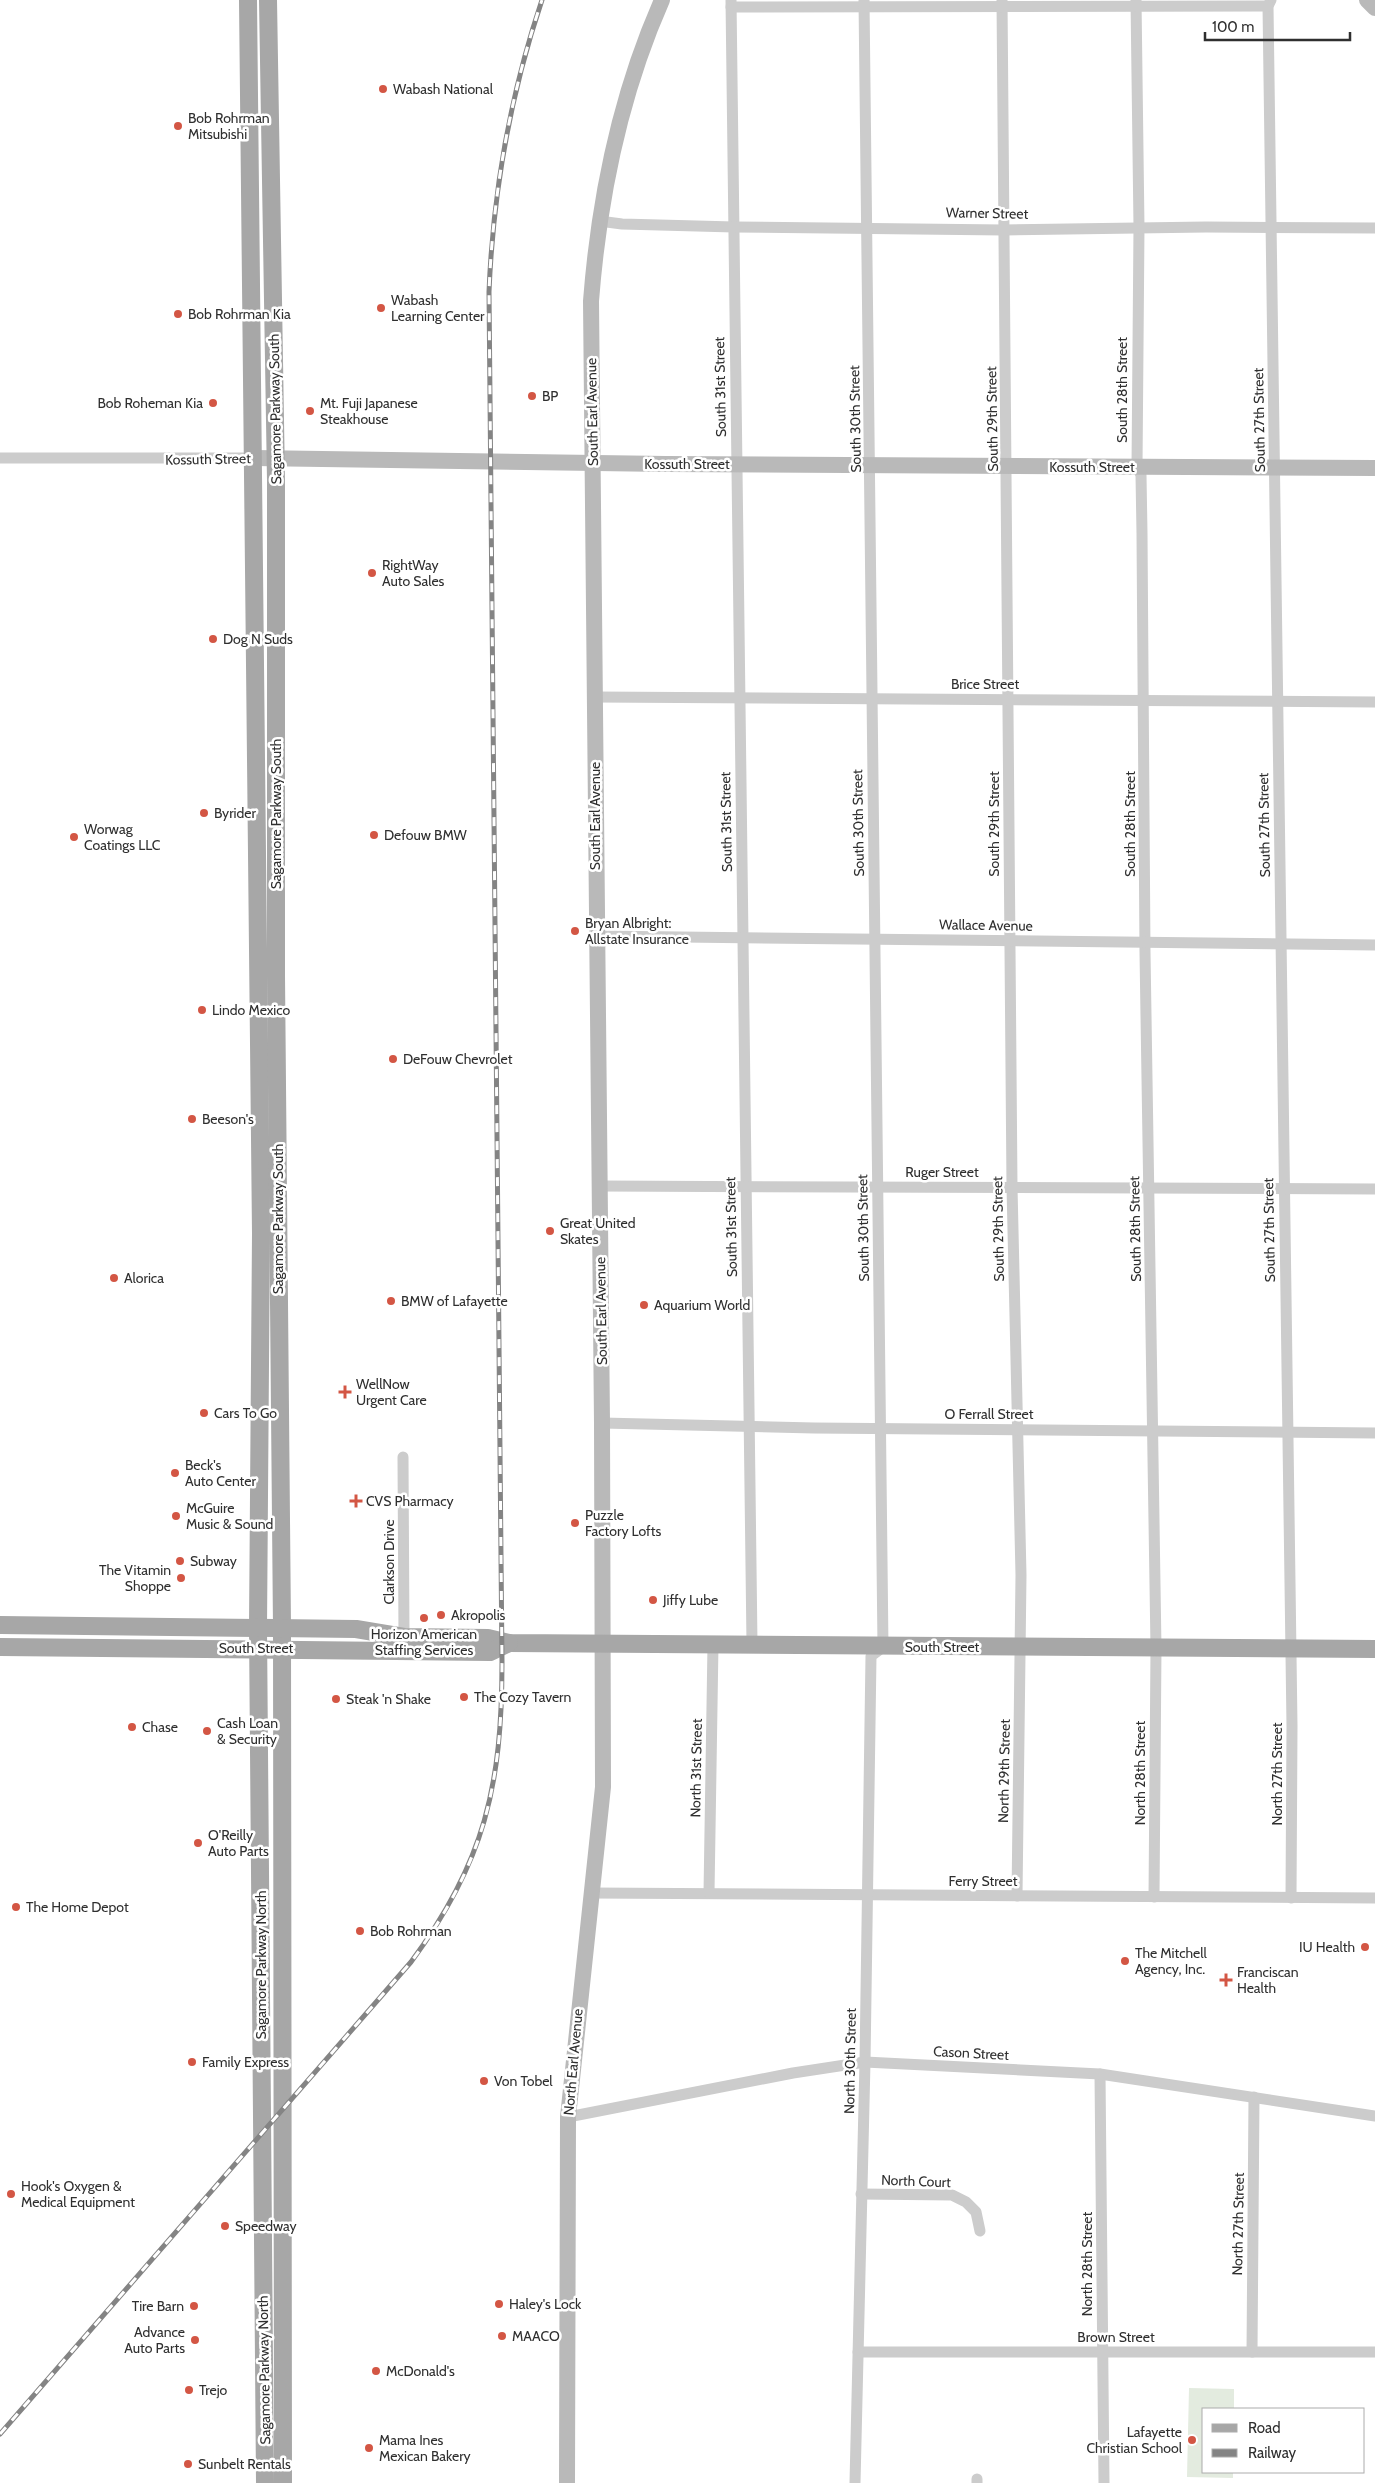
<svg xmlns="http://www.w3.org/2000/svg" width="1375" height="2483" viewBox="0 0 1375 2483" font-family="Cabin,sans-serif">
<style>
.green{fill:#e3ebdf}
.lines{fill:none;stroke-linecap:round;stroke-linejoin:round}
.street{stroke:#ccc;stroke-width:11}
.secondary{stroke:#b9b9b9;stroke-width:16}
.primary{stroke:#a7a7a7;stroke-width:18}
.rail-casing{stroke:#848484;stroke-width:5}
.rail{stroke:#fff;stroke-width:3;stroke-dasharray:9;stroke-linecap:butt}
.poi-dot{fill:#d35644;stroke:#fff;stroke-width:2}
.labels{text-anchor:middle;stroke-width:5;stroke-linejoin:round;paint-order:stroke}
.poi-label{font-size:14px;fill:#2f2f2f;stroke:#fff;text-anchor:start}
.street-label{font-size:14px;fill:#2f2f2f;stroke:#fff}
</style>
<rect width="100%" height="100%" fill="#fff"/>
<polygon class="green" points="1189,2388 1234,2389 1234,2409 1204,2409 1204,2472 1233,2472 1233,2478 1187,2477"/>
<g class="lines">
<g class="street">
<polyline points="731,0 752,1644"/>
<polyline points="1002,0 1012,1187 1021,1575 1017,1896"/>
<polyline points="1136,0 1139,227 1137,467 1141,475 1142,533 1145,952 1156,1648 1154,1897"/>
<polyline points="1271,0 1268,6 1292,1726 1291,1898"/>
<polyline points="731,7 1268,6"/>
<polyline points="599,221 622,224 734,227 1004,230 1206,227 1375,228"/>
<polyline points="0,458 254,458"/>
<polyline points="594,697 1375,702"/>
<polyline points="597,936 1375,945"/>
<polyline points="599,1186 1375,1189"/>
<polyline points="602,1423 814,1428 1375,1433"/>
<polyline points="403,1457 404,1637"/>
<polyline points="591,1893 1375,1898"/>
<polyline points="709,1893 713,1644"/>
<polyline points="1100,2074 1104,2483"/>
<polyline points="568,2117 793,2073 865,2062 1100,2074 1375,2116"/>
<polyline points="861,2194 952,2195 966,2202 976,2212 980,2231"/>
<polyline points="858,2352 1375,2352"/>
<polyline points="1252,2352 1254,2097"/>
<polyline points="977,2479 977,2483"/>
<polyline points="855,2483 865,2062 871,1656 883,1647 864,0"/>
</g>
<g class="secondary">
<polyline points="1367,0 1375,8"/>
<polyline points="254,458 666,464 1375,468"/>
<path d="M567,2483L568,2117L603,1787L602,1423L591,301C599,198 620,95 662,0"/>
</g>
<g class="primary">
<polyline points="248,0 261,1233 258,1628 265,2483"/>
<polyline points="268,0 276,480 276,976 282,1628 283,2483"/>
<polyline points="0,1625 356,1629 404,1637 488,1638 509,1643 1375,1649"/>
<polyline points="0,1647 490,1652 509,1643"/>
</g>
<g class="rail-casing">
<path id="rail" d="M0,2434L411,1962C485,1862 502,1785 502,1662L489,292C493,192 510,95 542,0"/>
</g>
<use href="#rail" class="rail"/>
</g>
<g class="poi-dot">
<circle cx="383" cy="89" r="5"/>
<circle cx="178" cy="126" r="5"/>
<circle cx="381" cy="308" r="5"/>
<circle cx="178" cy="314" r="5"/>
<circle cx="532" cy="396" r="5"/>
<circle cx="213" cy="403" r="5"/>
<circle cx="310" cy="411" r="5"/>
<circle cx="372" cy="573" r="5"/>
<circle cx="213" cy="639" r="5"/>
<circle cx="204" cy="813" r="5"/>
<circle cx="374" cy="835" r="5"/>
<circle cx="74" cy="837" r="5"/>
<circle cx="575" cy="931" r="5"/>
<circle cx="202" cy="1010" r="5"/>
<circle cx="393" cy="1059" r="5"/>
<circle cx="192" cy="1119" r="5"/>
<circle cx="550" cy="1231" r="5"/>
<circle cx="114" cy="1278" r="5"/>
<circle cx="391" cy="1301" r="5"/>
<circle cx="644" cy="1305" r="5"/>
<path d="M342.5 1384.5h5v5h5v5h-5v5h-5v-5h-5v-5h5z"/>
<circle cx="204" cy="1413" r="5"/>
<circle cx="175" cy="1473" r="5"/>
<path d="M353.5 1493.5h5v5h5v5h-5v5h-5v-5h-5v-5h5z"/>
<circle cx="176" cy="1516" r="5"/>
<circle cx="575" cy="1523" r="5"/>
<circle cx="180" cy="1561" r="5"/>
<circle cx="181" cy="1578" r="5"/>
<circle cx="653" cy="1600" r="5"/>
<circle cx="441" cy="1615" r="5"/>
<circle cx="424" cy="1618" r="5"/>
<circle cx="464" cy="1697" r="5"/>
<circle cx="336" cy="1699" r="5"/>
<circle cx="132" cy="1727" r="5"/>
<circle cx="207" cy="1731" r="5"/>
<circle cx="198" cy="1843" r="5"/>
<circle cx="16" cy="1907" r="5"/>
<circle cx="360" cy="1931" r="5"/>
<circle cx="1365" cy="1947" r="5"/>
<circle cx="1125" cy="1961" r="5"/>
<path d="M1223.5 1972.5h5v5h5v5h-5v5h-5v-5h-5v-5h5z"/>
<circle cx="192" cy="2062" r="5"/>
<circle cx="484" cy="2081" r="5"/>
<circle cx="11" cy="2194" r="5"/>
<circle cx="225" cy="2226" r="5"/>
<circle cx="499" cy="2304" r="5"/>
<circle cx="194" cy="2306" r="5"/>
<circle cx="502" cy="2336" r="5"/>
<circle cx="195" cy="2340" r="5"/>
<circle cx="376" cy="2371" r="5"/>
<circle cx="189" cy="2390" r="5"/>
<circle cx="1192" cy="2440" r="5"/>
<circle cx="369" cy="2448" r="5"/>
<circle cx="188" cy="2464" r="5"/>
</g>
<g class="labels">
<g class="poi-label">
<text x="393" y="94">Wabash National</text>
<text x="188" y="123">Bob Rohrman<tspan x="188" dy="16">Mitsubishi</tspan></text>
<text x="391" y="305">Wabash<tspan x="391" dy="16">Learning Center</tspan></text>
<text x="188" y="319">Bob Rohrman Kia</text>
<text x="542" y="401">BP</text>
<text x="203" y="408" text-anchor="end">Bob Roheman Kia</text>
<text x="320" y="408">Mt. Fuji Japanese<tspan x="320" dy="16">Steakhouse</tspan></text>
<text x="382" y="570">RightWay<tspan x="382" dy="16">Auto Sales</tspan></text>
<text x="223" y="644">Dog N Suds</text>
<text x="214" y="818">Byrider</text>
<text x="84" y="834">Worwag<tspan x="84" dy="16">Coatings LLC</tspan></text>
<text x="384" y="840">Defouw BMW</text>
<text x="585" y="928">Bryan Albright:<tspan x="585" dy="16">Allstate Insurance</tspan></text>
<text x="212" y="1015">Lindo Mexico</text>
<text x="403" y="1064">DeFouw Chevrolet</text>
<text x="202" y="1124">Beeson's</text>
<text x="560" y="1228">Great United<tspan x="560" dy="16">Skates</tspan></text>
<text x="124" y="1283">Alorica</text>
<text x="401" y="1306">BMW of Lafayette</text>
<text x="654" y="1310">Aquarium World</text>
<text x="356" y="1389">WellNow<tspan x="356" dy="16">Urgent Care</tspan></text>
<text x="214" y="1418">Cars To Go</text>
<text x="185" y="1470">Beck's<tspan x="185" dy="16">Auto Center</tspan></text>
<text x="366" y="1506">CVS Pharmacy</text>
<text x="186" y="1513">McGuire<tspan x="186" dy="16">Music &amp; Sound</tspan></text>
<text x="585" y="1520">Puzzle<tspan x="585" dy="16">Factory Lofts</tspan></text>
<text x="190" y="1566">Subway</text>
<text x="171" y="1575" text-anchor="end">The Vitamin<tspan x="171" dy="16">Shoppe</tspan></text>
<text x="663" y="1605">Jiffy Lube</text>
<text x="451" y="1620">Akropolis</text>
<text x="424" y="1639" text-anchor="middle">Horizon American<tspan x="424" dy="16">Staffing Services</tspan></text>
<text x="474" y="1702">The Cozy Tavern</text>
<text x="346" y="1704">Steak 'n Shake</text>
<text x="217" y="1728">Cash Loan<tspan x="217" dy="16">&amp; Security</tspan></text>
<text x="142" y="1732">Chase</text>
<text x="208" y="1840">O'Reilly<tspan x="208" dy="16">Auto Parts</tspan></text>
<text x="26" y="1912">The Home Depot</text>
<text x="370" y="1936">Bob Rohrman</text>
<text x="1355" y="1952" text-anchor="end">IU Health</text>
<text x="1135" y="1958">The Mitchell<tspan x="1135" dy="16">Agency, Inc.</tspan></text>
<text x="1237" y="1977">Franciscan<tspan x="1237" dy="16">Health</tspan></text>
<text x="202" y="2067">Family Express</text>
<text x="494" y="2086">Von Tobel</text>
<text x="21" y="2191">Hook's Oxygen &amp;<tspan x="21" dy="16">Medical Equipment</tspan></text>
<text x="235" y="2231">Speedway</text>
<text x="509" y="2309">Haley's Lock</text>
<text x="184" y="2311" text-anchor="end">Tire Barn</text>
<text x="185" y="2337" text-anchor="end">Advance<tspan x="185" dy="16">Auto Parts</tspan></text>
<text x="512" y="2341">MAACO</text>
<text x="386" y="2376">McDonald's</text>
<text x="199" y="2395">Trejo</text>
<text x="1182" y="2437" text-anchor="end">Lafayette<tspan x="1182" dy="16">Christian School</tspan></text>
<text x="379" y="2445">Mama Ines<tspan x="379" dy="16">Mexican Bakery</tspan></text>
<text x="198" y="2469">Sunbelt Rentals</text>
</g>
<g class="street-label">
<text transform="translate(987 213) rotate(1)" y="5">Warner Street</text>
<text transform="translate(720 387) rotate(-91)" y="5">South 31st Street</text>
<text transform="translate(1122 390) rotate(-90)" y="5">South 28th Street</text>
<text transform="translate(275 409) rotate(-91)" y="5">Sagamore Parkway South</text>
<text transform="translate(592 412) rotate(-91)" y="5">South Earl Avenue</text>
<text transform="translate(855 419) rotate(-91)" y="5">South 30th Street</text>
<text transform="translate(992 419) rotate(-91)" y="5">South 29th Street</text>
<text transform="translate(1259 420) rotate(-91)" y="5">South 27th Street</text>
<text transform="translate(208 459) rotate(-1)" y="5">Kossuth Street</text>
<text x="687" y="469">Kossuth Street</text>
<text x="1092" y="472">Kossuth Street</text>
<text x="985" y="689">Brice Street</text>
<text transform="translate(276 814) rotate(-90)" y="5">Sagamore Parkway South</text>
<text transform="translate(595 816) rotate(-90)" y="5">South Earl Avenue</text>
<text transform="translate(726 822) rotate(-91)" y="5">South 31st Street</text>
<text transform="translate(858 823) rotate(-91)" y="5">South 30th Street</text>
<text transform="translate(994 824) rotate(-90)" y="5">South 29th Street</text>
<text transform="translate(1130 824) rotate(-90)" y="5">South 28th Street</text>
<text transform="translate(1264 825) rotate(-91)" y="5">South 27th Street</text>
<text transform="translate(986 925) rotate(1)" y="5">Wallace Avenue</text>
<text x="942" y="1177">Ruger Street</text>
<text transform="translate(278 1219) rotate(-90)" y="5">Sagamore Parkway South</text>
<text transform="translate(731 1227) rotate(-91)" y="5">South 31st Street</text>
<text transform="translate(863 1228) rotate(-91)" y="5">South 30th Street</text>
<text transform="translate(998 1229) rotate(-91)" y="5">South 29th Street</text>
<text transform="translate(1135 1229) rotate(-91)" y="5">South 28th Street</text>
<text transform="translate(1269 1230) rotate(-91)" y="5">South 27th Street</text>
<text transform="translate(601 1311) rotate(-91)" y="5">South Earl Avenue</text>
<text x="989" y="1419">O Ferrall Street</text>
<text transform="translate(389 1562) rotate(-90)" y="5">Clarkson Drive</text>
<text x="942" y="1652">South Street</text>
<text x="256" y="1653">South Street</text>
<text transform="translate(696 1768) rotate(-89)" y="5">North 31st Street</text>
<text transform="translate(1004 1771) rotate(-89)" y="5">North 29th Street</text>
<text transform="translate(1140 1773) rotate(-90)" y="5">North 28th Street</text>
<text transform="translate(1277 1774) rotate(-90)" y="5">North 27th Street</text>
<text x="983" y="1886">Ferry Street</text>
<text transform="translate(261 1965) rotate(-90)" y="5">Sagamore Parkway North</text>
<text transform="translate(971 2053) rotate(3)" y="5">Cason Street</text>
<text transform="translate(850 2061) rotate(-89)" y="5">North 30th Street</text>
<text transform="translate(573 2062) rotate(-85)" y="5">North Earl Avenue</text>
<text transform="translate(916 2181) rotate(2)" y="5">North Court</text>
<text transform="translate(1238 2224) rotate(-89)" y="5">North 27th Street</text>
<text transform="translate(1087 2264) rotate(-90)" y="5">North 28th Street</text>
<text x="1116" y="2342">Brown Street</text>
<text transform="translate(264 2370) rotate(-91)" y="5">Sagamore Parkway North</text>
</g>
</g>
<rect x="1202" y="2408" width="162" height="65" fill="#ffffff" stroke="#acacac"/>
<rect x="1212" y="2424" width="25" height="8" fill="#a7a7a7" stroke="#acacac"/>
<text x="1248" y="2433" font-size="15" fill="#2f2f2f">Road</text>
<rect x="1212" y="2449" width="25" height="8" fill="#848484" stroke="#acacac"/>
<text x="1248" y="2458" font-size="15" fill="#2f2f2f">Railway</text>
<path d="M1205 32v8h145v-8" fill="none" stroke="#2f2f2f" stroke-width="2.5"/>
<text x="1212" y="32" font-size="15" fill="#2f2f2f" stroke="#ffffff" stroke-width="4" paint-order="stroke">100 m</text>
</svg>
